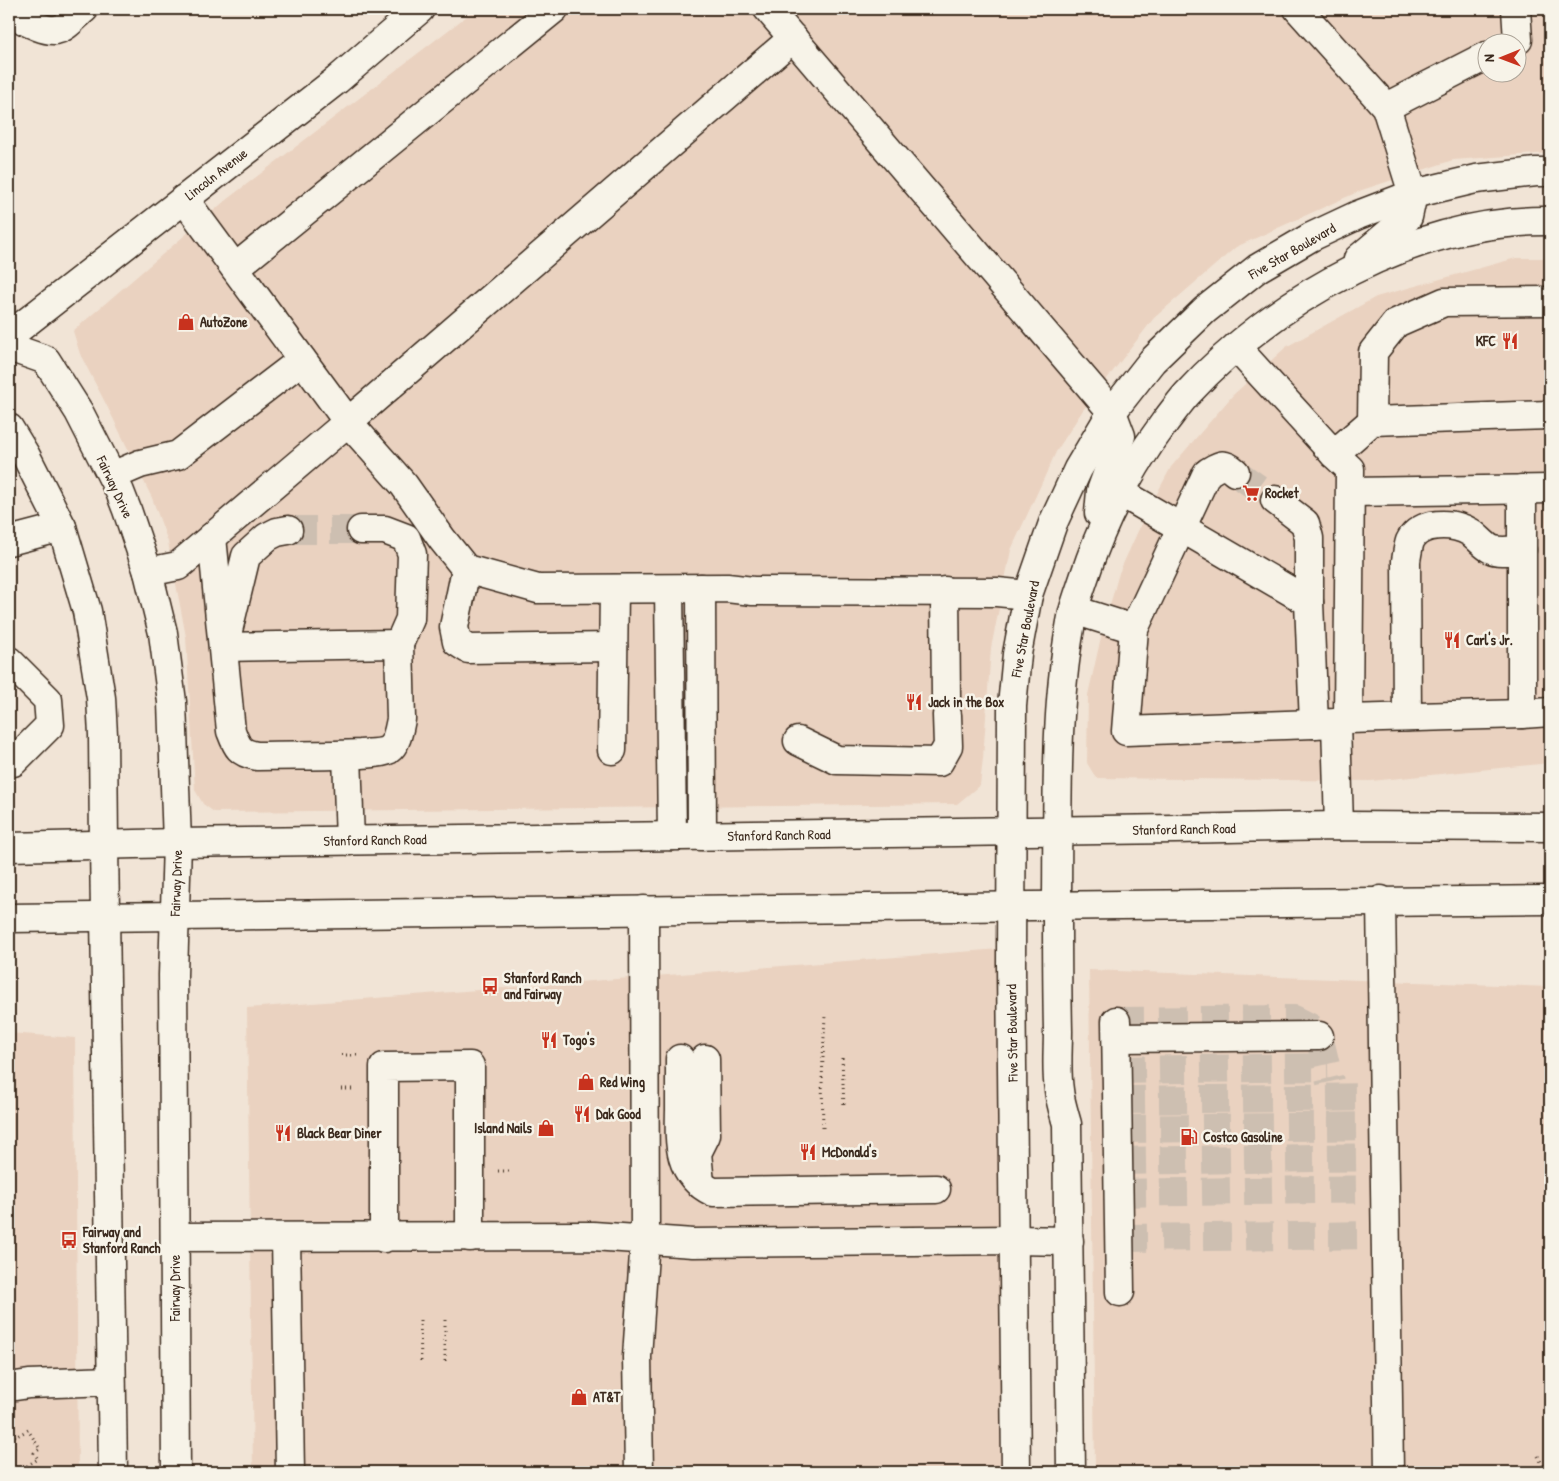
<svg xmlns="http://www.w3.org/2000/svg" width="1559" height="1481" viewBox="0 0 1559 1481" font-family="'Patrick Hand',sans-serif">
<style>
.built{fill:#ead2c0;fill-rule:evenodd}
.lines{fill:none;stroke-linecap:round;stroke-linejoin:round}
.minor-tunnel{stroke:#cdbfb1;stroke-width:28;stroke-dasharray:28 14;stroke-linecap:butt}
.minor-casing{stroke:#3b2a1e;stroke-width:31}
.major-casing{stroke:#3b2a1e;stroke-width:31}
.path{stroke:#3b2a1e;stroke-width:3;stroke-dasharray:1 4;stroke-linecap:butt}
.minor{stroke:#f7f3e8;stroke-width:28}
.major{stroke:#f7f3e8;stroke-width:28}
.labels{text-anchor:middle;stroke-width:5;stroke-linejoin:round;paint-order:stroke}
.street-label{font-size:14px;fill:#3b2a1e;stroke:#f7f3e8}
.poi-label{font-size:14px;font-weight:bold;fill:#3b2a1e;stroke:#f7f3e8;text-anchor:start}
</style>
<rect width="100%" height="100%" fill="#f1e4d6"/>
<filter id="ink" filterUnits="userSpaceOnUse"><feTurbulence type="fractalNoise" baseFrequency=".02" numOctaves="2"/><feDisplacementMap in="SourceGraphic" scale="10" xChannelSelector="R" yChannelSelector="G"/><feConvolveMatrix kernelMatrix="1 2 1 2 8 2 1 2 1" color-interpolation-filters="sRGB"/></filter>
<g filter="url(#ink)">
<g class="built">
<path d="M476,9H1550V153L1453,160L1362,190L1236,247L1154,318L1083,410L1056,452L1011,550L991,648L983,758L980,785L957,804L214,812L203,804L195,790L186,637L168,542L152,498L108,408L80,354L73,331L226,200ZM1486,42H1516V72H1486Z"/>
<polygon points="1516,258 1550,258 1550,763 1371,781 1096,778 1087,763 1088,695 1101,637 1119,573 1143,520 1171,467 1233,395 1286,347 1376,297"/>
<polygon points="999,949 1006,1472 253,1472 247,1008"/>
<polygon points="1089,970 1550,987 1550,1472 1095,1472"/>
<polygon points="9,1033 75,1038 78,1472 9,1472"/>
</g>
<g class="lines">
<g class="minor-tunnel">
<polyline points="1235,472 1275,500"/>
<polyline points="288,530 361,530"/>
<polyline points="1116,1021 1294,1019 1310,1027 1319,1036 1330,1082"/>
<polyline points="1117,1070 1328,1067"/>
<polyline points="1117,1100 1384,1097"/>
<polyline points="1118,1129 1384,1126"/>
<polyline points="1118,1161 1385,1157"/>
<polyline points="1118,1193 1385,1189"/>
<polyline points="1119,1238 1385,1235"/>
</g>
<g class="minor-casing">
<g id="minor">
<polyline points="768,9 1112,412 1121,436 1101,491 1099,513"/>
<polyline points="1298,9 1386,107 1413,194 1408,217 1358,259"/>
<path d="M9,13C21,18 41,31 55,30C66,29 76,15 84,9"/>
<polyline points="1514,42 1518,40 1516,9"/>
<polyline points="1386,107 1486,56"/>
<polyline points="184,199 348,422 793,38"/>
<polyline points="235,268 554,9"/>
<polyline points="9,336 337,80 420,9"/>
<polyline points="9,347 46,360 79,412 120,492 127,510 148,572 163,633 172,702 177,843"/>
<polyline points="1236,347 1334,454 1350,469 1348,719"/>
<polyline points="1372,421 1373,352 1396,323 1444,302 1550,301"/>
<polyline points="9,428 26,456 62,527 87,611 101,698 103,735 104,844"/>
<polyline points="1334,454 1372,421 1550,415"/>
<path d="M1235,472C1223,461 1219,466 1207,473L1134,629L1126,731L1314,724L1336,723L1348,719L1522,714L1550,712"/>
<polyline points="112,476 140,464 178,455 302,360"/>
<polyline points="1522,489 1522,714"/>
<polyline points="1120,492 1309,602 1314,724"/>
<polyline points="1351,492 1550,489"/>
<polyline points="1275,500 1305,523 1309,538 1309,602"/>
<polyline points="288,530 277,532 267,537 246,556 224,647 399,644"/>
<path d="M212,537L231,731C237,747 239,753 257,756C292,755 327,756 361,754C369,753 380,754 388,750C397,744 399,729 401,719L399,644L410,619L412,554L406,538L385,530H361"/>
<polyline points="9,541 62,527"/>
<polyline points="466,569 454,627 457,642 468,649 613,647"/>
<polyline points="148,572 178,566 348,422 404,485 442,539 466,569 538,589 727,588 753,591 997,592 1028,595"/>
<polyline points="701,588 702,836"/>
<polyline points="669,589 672,836"/>
<polyline points="945,591 946,698"/>
<polyline points="1074,610 1134,629"/>
<polyline points="9,661 48,700 50,725 13,762 9,762"/>
<path d="M1407,717L1406,561C1407,555 1408,547 1410,541C1419,521 1453,522 1470,532C1477,536 1483,545 1491,549C1500,553 1513,550 1522,550"/>
<polyline points="1336,723 1339,826"/>
<polyline points="798,741 837,760 939,762 948,746 947,715"/>
<polyline points="612,750 614,589"/>
<polyline points="347,755 350,841"/>
<polyline points="1381,900 1389,1472"/>
<polyline points="1116,1021 1120,1292"/>
<polyline points="1117,1038 1319,1036"/>
<path d="M680,1059C680,1076 680,1093 680,1110C679,1144 678,1175 713,1192L936,1189"/>
<polyline points="700,1183 697,1153 706,1135 705,1059"/>
<polyline points="175,1237 593,1236 693,1243 1014,1240 1069,1241"/>
<polyline points="286,1238 290,1472"/>
<polyline points="384,1238 384,1067 470,1066 470,1237"/>
<polyline points="9,1387 29,1384 111,1381"/>
<polyline points="639,1472 637,1357 645,1239 644,910"/>
<polyline points="1016,1472 1011,965 1012,706 1017,654 1028,595 1053,523 1078,469 1112,412 1152,361 1205,310 1258,268 1311,237 1358,215 1413,194 1476,179 1536,172 1550,172"/>
<path d="M1071,1472L1067,1124C1064,1113 1060,1101 1059,1090C1056,1071 1058,1050 1058,1031C1057,986 1057,940 1057,895C1058,801 1054,705 1073,612C1076,601 1080,590 1084,578C1102,522 1129,470 1165,422C1172,413 1179,403 1187,394C1276,297 1417,219 1550,221"/>
</g>
</g>
<g class="major-casing">
<g id="major">
<polyline points="104,844 113,1472"/>
<polyline points="9,847 177,843 1175,829 1339,826 1550,827"/>
<polyline points="9,918 1550,900"/>
<polyline points="176,1472 173,975 177,843"/>
</g>
</g>
<g class="path">
<polyline points="341,1055 358,1055"/>
<polyline points="842,1058 844,1108"/>
<polyline points="341,1089 356,1089"/>
<polyline points="823,1128 822,1079 825,1016"/>
<polyline points="498,1171 512,1171"/>
<polyline points="420,1320 421,1362"/>
<polyline points="445,1320 445,1361"/>
<polyline points="9,1430 11,1429 15,1437 30,1429"/>
<polyline points="1538,1456 1546,1472"/>
<polyline points="25,1472 22,1469 38,1459 34,1453 40,1449 28,1430"/>
</g>
<use href="#minor" class="minor"/>
<use href="#major" class="major"/>
</g>
</g>
<defs>
<g id="shop-bare" transform="scale(1.35)"><path d="M-5-2.5h2.3a2.7 3.5 0 0 1 5.4 0H5L5.5 6h-11ZM-1.5-2.5h3a1.5 2.3 0 0 0-3 0Z" fill="#c8321e" stroke="#f7f3e8" stroke-width="2.5" paint-order="stroke"/></g>
<g id="restaurant-bare" transform="scale(1.35)"><path d="M-5-6h1v4h1v-4h1v4h1v-4h1v5L-1.5 .5V6h-2V.5L-5-1ZM5-6V6H3V1.5H1.5Q1.5-4 5-6Z" fill="#c8321e" stroke="#f7f3e8" stroke-width="2.5" paint-order="stroke"/></g>
<g id="supermarket-bare" transform="scale(1.35)"><path d="M-6-5.5h2.5l.6 2H6L4.5 2H-2.5L-4.4-4H-6ZM-1.5 3.2a1.3 1.3 0 1 0 .1 0ZM3 3.2a1.3 1.3 0 1 0 .1 0Z" fill="#c8321e" stroke="#f7f3e8" stroke-width="2.5" paint-order="stroke"/></g>
<g id="bus-bare" transform="scale(1.35)"><path d="M-5-6H5V4H4V6H2V4H-2V6H-4V4H-5ZM-3.5-4V0h7V-4ZM-3.5 1.2v1.5H-2V1.2ZM2 1.2v1.5H3.5V1.2Z" fill="#c8321e" stroke="#f7f3e8" stroke-width="2.5" paint-order="stroke"/></g>
<g id="fuel-bare" transform="scale(1.35)"><path d="M-5.5-6h7V0h2V4h1.3V-2.5L3-4.5l.8-.8L6-3V5H2.5V1h-1V6h-7ZM-4.2-4.7v3.2H.2V-4.7Z" fill="#c8321e" stroke="#f7f3e8" stroke-width="2.5" paint-order="stroke"/></g>
</defs>
<g fill-rule="evenodd">
<use href="#shop-bare" x="186" y="322"/>
<use href="#restaurant-bare" x="1510" y="341"/>
<use href="#supermarket-bare" x="1251" y="493"/>
<use href="#restaurant-bare" x="1452" y="640"/>
<use href="#restaurant-bare" x="914" y="702"/>
<use href="#bus-bare" x="490" y="986"/>
<use href="#restaurant-bare" x="549" y="1040"/>
<use href="#shop-bare" x="586" y="1082"/>
<use href="#restaurant-bare" x="582" y="1114"/>
<use href="#shop-bare" x="546" y="1128"/>
<use href="#restaurant-bare" x="283" y="1133"/>
<use href="#fuel-bare" x="1189" y="1137"/>
<use href="#restaurant-bare" x="808" y="1152"/>
<use href="#bus-bare" x="69" y="1240"/>
<use href="#shop-bare" x="579" y="1397"/>
</g>
<g class="labels">
<g class="street-label">
<text transform="translate(216 174) rotate(-38)" y="5">Lincoln Avenue</text>
<text transform="translate(1292 251) rotate(-30)" y="5">Five Star Boulevard</text>
<text transform="translate(115 487) rotate(65)" y="5">Fairway Drive</text>
<text transform="translate(1025 629) rotate(-79)" y="5">Five Star Boulevard</text>
<text transform="translate(1184 829) rotate(-1)" y="5">Stanford Ranch Road</text>
<text transform="translate(779 835) rotate(-1)" y="5">Stanford Ranch Road</text>
<text transform="translate(375 840) rotate(-1)" y="5">Stanford Ranch Road</text>
<text transform="translate(176 883) rotate(-88)" y="5">Fairway Drive</text>
<text transform="translate(1012 1033) rotate(-91)" y="5">Five Star Boulevard</text>
<text transform="translate(175 1288) rotate(-90)" y="5">Fairway Drive</text>
</g>
<g class="poi-label">
<text x="200" y="327">AutoZone</text>
<text x="1496" y="346" text-anchor="end">KFC</text>
<text x="1265" y="498">Rocket</text>
<text x="1466" y="645">Carl's Jr.</text>
<text x="928" y="707">Jack in the Box</text>
<text x="504" y="983">Stanford Ranch<tspan x="504" dy="16">and Fairway</tspan></text>
<text x="563" y="1045">Togo's</text>
<text x="600" y="1087">Red Wing</text>
<text x="596" y="1119">Dak Good</text>
<text x="532" y="1133" text-anchor="end">Island Nails</text>
<text x="297" y="1138">Black Bear Diner</text>
<text x="1203" y="1142">Costco Gasoline</text>
<text x="822" y="1157">McDonald's</text>
<text x="83" y="1237">Fairway and<tspan x="83" dy="16">Stanford Ranch</tspan></text>
<text x="593" y="1402">AT&amp;T</text>
</g>
</g>
<rect width="1559" height="1481" fill="none" stroke="#f7f3e8" stroke-width="30"/>
<rect x="15" y="15" width="1529" height="1451" fill="none" stroke="#3b2a1e" stroke-width="2" filter="url(#ink)"/>
<g transform="translate(1502 58) rotate(269)"><circle r="24" fill="#f7f3e8" stroke="#aca397"/>
<path d="M0-4L9 19L0 12L-9 19Z" fill="#c8321e"/>
<text y="-8" font-size="14" font-weight="bold" text-anchor="middle" fill="#3b2a1e">N</text>
</g>
</svg>
